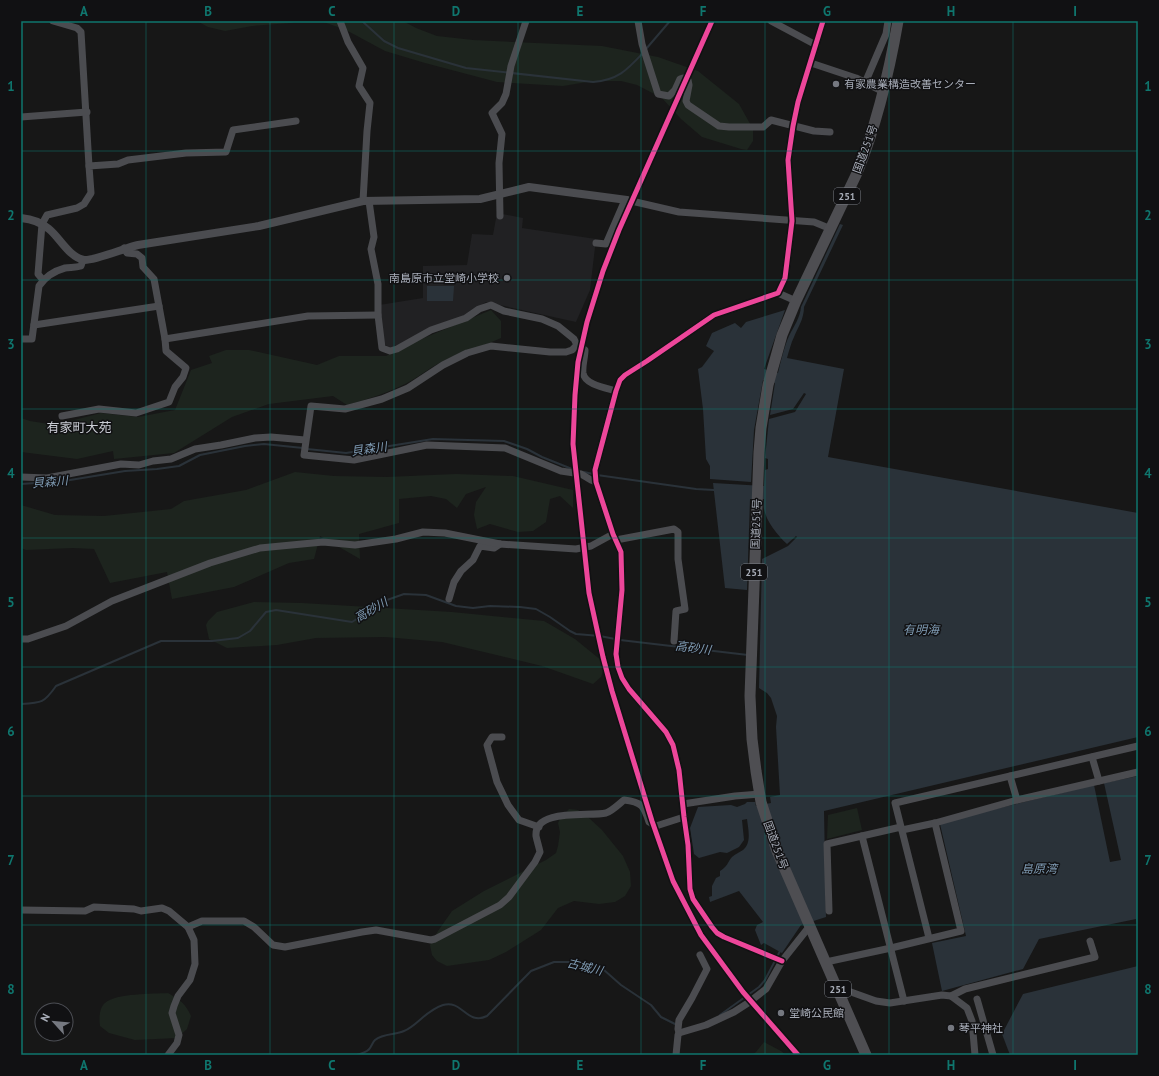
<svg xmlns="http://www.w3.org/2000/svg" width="1159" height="1076" viewBox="0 0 1159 1076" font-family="'PT Sans','Noto Sans JP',sans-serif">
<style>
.built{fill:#212123}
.green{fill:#1d241e}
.water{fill:#2a3239}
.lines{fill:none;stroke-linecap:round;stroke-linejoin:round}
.stream{stroke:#2a3239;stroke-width:2}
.minor{stroke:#4b4c50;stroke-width:7}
.tertiary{stroke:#4b4c50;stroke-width:8}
.trunk{stroke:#4e4e52;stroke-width:11}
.cycleway-casing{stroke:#111113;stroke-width:8}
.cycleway{stroke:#ed469a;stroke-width:5}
.grid{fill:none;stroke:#0f766e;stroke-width:1;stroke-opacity:0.55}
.poi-dot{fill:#757880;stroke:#111113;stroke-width:1.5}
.labels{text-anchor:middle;stroke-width:3;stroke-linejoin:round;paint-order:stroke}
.shield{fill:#111113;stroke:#7b7e86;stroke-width:1}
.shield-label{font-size:10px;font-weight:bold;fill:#a8adb8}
.poi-label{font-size:11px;fill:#a8adb8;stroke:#111113;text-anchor:start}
.street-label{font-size:11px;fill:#a8adb8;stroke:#111113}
.water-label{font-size:12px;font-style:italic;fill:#7f9bb3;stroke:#111113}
.quarter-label{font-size:13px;fill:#c9ccd4;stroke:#111113}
.neatline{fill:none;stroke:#0f766e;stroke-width:1.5}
.grid-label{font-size:13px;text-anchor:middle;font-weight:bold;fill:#0f766e}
</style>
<rect width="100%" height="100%" fill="#171717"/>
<polygon class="built" points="497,213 523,218 522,228 596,239 590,290 576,322 486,302 464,316 426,331 391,348 384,344 379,305 423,298 423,266 467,265 472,234 493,235"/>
<g class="green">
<polygon points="197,21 297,21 291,23 252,26 225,31 208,27"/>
<polygon points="321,21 403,21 416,28 437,36 473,40 602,46 658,57 698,71 739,104 753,129 753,141 747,150 741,149 702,137 681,119 662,98 637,85 621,81 593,81 563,86 497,82 425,63 385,51 346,30"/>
<path d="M491,310L501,321V338C481,347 460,352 441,362C429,368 419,377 407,383C388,393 368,399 347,405L333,396L269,404L232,417L174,453L114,459L113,451L77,459L21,452V418L30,421L55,425L101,413L138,417L175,410L191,370L212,363L209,356L226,350H249L317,365L339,356H386L412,343Z"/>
<polygon points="295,472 334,476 386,477 456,474 513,476 573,490 573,508 560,496 550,499 546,522 533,531 518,532 490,524 477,529 474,515 476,502 486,487 466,494 457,508 446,499 431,496 399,499 399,523 359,534 360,559 320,536 314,559 289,563 234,587 172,599 167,572 110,583 94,549 73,548 26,550 21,548 21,505 55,515 104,516 171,509 184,501 246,490"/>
<polygon points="254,602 302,603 452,612 544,621 575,639 602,661 604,668 601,677 593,684 542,666 442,642 385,637 316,638 277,645 227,648 209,639 206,625 208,621 217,612"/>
<polygon points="857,808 862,830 827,839 828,815"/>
<polygon points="569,809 578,810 589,818 602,830 623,856 630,872 631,886 625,896 615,902 599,904 574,901 558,908 541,930 506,952 489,960 447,966 437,961 432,955 430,945 438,931 452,911 484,891 546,860 556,853 558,846 560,832 558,823 560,819"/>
<path d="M168,993C180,1000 185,1003 191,1016L187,1029L177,1038L135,1040L109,1033L100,1026C99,1019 99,1008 105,1003C116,993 153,994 168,993Z"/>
<polygon points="764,1042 781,1051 786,1055 752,1055 756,1052"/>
</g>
<g class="water">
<path d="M840,224L843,225L804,307C804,319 798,327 794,337C791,343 789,351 787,358L844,369L828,457L1138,513V737L824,811L826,917L801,925L782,953L764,943L761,945L755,930L757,925L763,922L739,891L710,902L709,897L712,896V886L716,878L720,876V871C728,866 727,863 732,857C735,854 740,852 743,850C752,843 748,828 747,819L742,820L744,840L739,847L727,853L720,852L699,858L694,854L690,828L698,807L731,805L737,807L745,804L747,802H755L756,806L771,803L770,797L780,795L776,727L777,716L771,698L767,693L759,688L762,559L788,546L797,537L796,536L787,544C778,536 766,521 764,509C763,506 764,502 764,499H750L747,590L725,588L713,483L764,486L765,470L768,469V459L765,458L769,419L795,412L806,394L804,393L793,409L770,415L775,383L763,380L754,430L751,482L710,479V466L706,459L703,409L698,369L702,367L714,351L706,346L712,333L735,323L741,328L746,322L785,310L764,369L778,373C781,361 784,347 789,336C794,326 800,318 801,307Z"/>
<polygon points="427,286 454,286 453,301 427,301"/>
<polygon points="1138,776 1138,928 1136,919 1039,939 1023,969 942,991 932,943 966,936 940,824 979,813 1094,785 1110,862 1121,860 1104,783"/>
<polygon points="1138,966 1138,1055 1010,1055 1002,1034 1023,994"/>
</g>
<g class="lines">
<g class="stream">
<path d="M362,21L384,41L398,48L466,68L593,82C618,80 627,70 643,53"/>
<polyline points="646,49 670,21"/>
<polyline points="307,449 346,453 433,439 504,441 527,449 542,457 572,469"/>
<polyline points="584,472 593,474"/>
<polyline points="597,475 696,489 714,490"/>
<polyline points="21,484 64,481 125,471 157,469 179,466 200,455 245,446 264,444 303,448"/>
<polyline points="620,640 748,655"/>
<path d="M21,704C42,703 44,703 56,686L161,641H212L238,638L250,631L266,612L276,610L352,622L387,600L404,594L426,595L456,606L473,608L490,606L520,607L536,609L550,617L570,631L576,634L600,636L615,639"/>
<polyline points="720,1015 759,987 765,980 780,951"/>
<path d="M357,1055C362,1053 368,1052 370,1048C372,1045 373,1042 375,1040C383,1033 396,1035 404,1031C418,1025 425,1011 443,1005C462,999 467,1026 487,1016L531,971L554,962H569L580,967L599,968L604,970L621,985L651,1005L661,1017L677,1025"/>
</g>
<g class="minor">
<polyline points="53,21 77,28 81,32 89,166"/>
<polyline points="340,21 348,42 363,68 359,86 370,103 367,131 363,201"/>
<polyline points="638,21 642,44 658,94 669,96 675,90 680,79 683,78 688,80 689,85 686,101 688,105 719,126 729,127 763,127 771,120 814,131 830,132"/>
<polyline points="771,21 816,45"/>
<polyline points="811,63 856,78 884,92"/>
<polyline points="865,83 886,34 888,21"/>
<polyline points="21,117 87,112"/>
<polyline points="627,200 679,212 814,222 831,229"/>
<path d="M369,201L374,237L371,249L378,284V315L382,348L390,351L397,349L431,330L466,318L479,309L491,305L504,311L542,319L558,326L574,339L577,345L585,350C585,357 582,366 583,373C585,385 606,388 616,391"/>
<polyline points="500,216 499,163 502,134 492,113 502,103 506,94 511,66 526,21"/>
<polyline points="596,243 606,244 625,200"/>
<polyline points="124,248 127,253 137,254 142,258 143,267 154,279 165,339 308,316 378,315"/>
<polyline points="43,280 38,274 42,224 47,215 77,208 84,204 91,193 89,166 118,164 128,160 186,153 226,152 233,130 296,121"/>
<polyline points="778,293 796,301"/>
<polyline points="34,325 159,306"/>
<path d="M21,339H32L39,286C45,277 54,271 65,268C70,267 75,268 81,266L83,260"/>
<polyline points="577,345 572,350 566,352 550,352 491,346 467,353 443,365 408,388 382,399 345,409 311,406 304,455 354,460 427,445 505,448 561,471 581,474 591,480 596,482"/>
<polyline points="62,416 99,409 136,413 169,402 175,387 183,377 186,368 166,351 165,339"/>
<polyline points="21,477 47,478 121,464 139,465 153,461 171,459 195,449 221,445 255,438 271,437 305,440"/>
<polyline points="616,540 674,529 678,532 678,559 685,609 676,611 674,641"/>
<polyline points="449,599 454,582 461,571 473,560 480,546 494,548 500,544"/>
<polyline points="21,639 28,639 66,626 112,601 210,563 260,548 323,542 355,545 396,539 423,532 445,533 500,544 576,549 591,546 613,534"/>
<polyline points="502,737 492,737 487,745 497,782 508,805 519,820 539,827"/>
<polyline points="1092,757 1099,781"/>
<polyline points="1010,776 1017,800"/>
<polyline points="683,804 735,796 760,794"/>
<polyline points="902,830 935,823 1017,800 1138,772"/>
<polyline points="862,836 904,1001"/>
<polyline points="21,910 85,911 94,907 134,909 141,911 162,908 169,911 188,927 194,940 195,964 190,980 178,996 174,1006 172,1013 179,1035 177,1043 168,1055"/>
<polyline points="829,911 827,844 901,827"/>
<path d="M188,927L202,921H244L254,927L273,945L285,947L362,932L376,930L431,940L435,939L500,905L509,897L535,862L540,852C539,847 537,841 536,836C534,808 589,817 606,813C612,811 619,804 624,800C642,802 644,806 649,822L656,826L684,817"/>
<polyline points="929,938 895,803 1138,746"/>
<polyline points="782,961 724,937 717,933 712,927 693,899 690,889 688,845 684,817 679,770 673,745 666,732 629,689 622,678 618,667 616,654 622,590 621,552 613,534 596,482 595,470 616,391 620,380 625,375 647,361 714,315 778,293 785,278 792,221 788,160 793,126 798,102 823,21"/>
<polyline points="826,962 891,948 961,931 935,823"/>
<polyline points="837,987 876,1001 890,1003 942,995 951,996 967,1008 972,1021 975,1055"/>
<polyline points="951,996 965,989 1095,957 1090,941"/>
<polyline points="977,999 993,1055"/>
<polyline points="679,1033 678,1029 679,1020 692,998 707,969 700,955"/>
<polyline points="676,1055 678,1035 679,1033 706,1025 734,1012 748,1003 766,989 782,961 809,927"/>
</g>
<path class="tertiary" d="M21,218C31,219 41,222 49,229C60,238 69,257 84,260C94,261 125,248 138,245L259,226L363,201L480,199L529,187L627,200"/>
<path class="trunk" d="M866,1055L777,851L761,802L756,771L752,739L750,696L759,452L761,428L768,385L782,335L796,301L857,173C877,124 889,73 898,21"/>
<g class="cycleway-casing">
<g id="cycleway">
<polyline points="712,21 619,230 603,271 587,322 578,362 575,395 573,444 589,593 603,657 612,691 652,821 673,881 701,935 743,992 798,1055"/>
<polyline points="782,961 724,937 717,933 712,927 693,899 690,889 688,845 684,817 679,770 673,745 666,732 629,689 622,678 618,667 616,654 622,590 621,552 613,534 596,482 595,470 616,391 620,380 625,375 647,361 714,315 778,293 785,278 792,221 788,160 793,126 798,102 823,21"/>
</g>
</g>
<use href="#cycleway" class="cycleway"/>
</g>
<path class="grid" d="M146,21V1055M270,21V1055M394,21V1055M518,21V1055M641,21V1055M765,21V1055M889,21V1055M1013,21V1055M21,151H1138M21,280H1138M21,409H1138M21,538H1138M21,667H1138M21,796H1138M21,925H1138"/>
<g class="poi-dot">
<circle cx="836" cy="84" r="4"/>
<circle cx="507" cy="278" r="4"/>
<circle cx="781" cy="1013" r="4"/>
<circle cx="951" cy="1028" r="4"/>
</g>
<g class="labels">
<g class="shield">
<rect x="834" y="188" width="26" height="16" rx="3"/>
<rect x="741" y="564" width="26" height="16" rx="3"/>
<rect x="825" y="981" width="26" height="16" rx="3"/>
</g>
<g class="shield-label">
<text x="847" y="200">251</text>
<text x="754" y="576">251</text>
<text x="838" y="993">251</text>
</g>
<g class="poi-label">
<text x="844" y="88">有家農業構造改善センター</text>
<text x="499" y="282" text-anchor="end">南島原市立堂崎小学校</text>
<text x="789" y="1017">堂崎公民館</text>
<text x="959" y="1032">琴平神社</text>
</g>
<g class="street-label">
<text transform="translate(865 149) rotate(-70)" y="4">国道251号</text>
<text transform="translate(756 524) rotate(-88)" y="4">国道251号</text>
<text transform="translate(776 845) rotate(70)" y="4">国道251号</text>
</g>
<g class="water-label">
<text transform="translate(369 449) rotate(-8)" y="4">貝森川</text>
<text transform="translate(50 482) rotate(-5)" y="4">貝森川</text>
<text transform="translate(371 610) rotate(-30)" y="4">高砂川</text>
<text x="921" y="634">有明海</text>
<text transform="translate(693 648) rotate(7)" y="4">高砂川</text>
<text x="1039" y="873">島原湾</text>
<text transform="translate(585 967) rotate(14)" y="4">古城川</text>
</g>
<g class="quarter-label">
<text x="79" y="432">有家町大苑</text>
</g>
</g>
<rect width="1159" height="1076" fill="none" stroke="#111113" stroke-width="44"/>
<g transform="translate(54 1022) rotate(297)"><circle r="19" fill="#111113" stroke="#4d4f55"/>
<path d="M0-3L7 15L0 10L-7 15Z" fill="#757880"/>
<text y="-6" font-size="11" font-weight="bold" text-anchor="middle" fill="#a8adb8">N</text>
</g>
<rect x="22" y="22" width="1115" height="1032" class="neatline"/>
<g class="grid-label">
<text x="84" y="16">A</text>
<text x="208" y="16">B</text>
<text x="332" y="16">C</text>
<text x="456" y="16">D</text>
<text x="580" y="16">E</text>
<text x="703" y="16">F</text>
<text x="827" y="16">G</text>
<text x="951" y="16">H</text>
<text x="1075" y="16">I</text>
<text x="11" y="91">1</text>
<text x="1148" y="91">1</text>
<text x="11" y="220">2</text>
<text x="1148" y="220">2</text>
<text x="11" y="349">3</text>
<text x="1148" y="349">3</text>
<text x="11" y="478">4</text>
<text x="1148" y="478">4</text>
<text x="11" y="607">5</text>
<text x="1148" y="607">5</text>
<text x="11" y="736">6</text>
<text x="1148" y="736">6</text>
<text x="11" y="865">7</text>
<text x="1148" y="865">7</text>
<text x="11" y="994">8</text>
<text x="1148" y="994">8</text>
<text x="84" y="1070">A</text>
<text x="208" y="1070">B</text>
<text x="332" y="1070">C</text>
<text x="456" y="1070">D</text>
<text x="580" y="1070">E</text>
<text x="703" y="1070">F</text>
<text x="827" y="1070">G</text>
<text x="951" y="1070">H</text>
<text x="1075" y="1070">I</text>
</g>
</svg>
